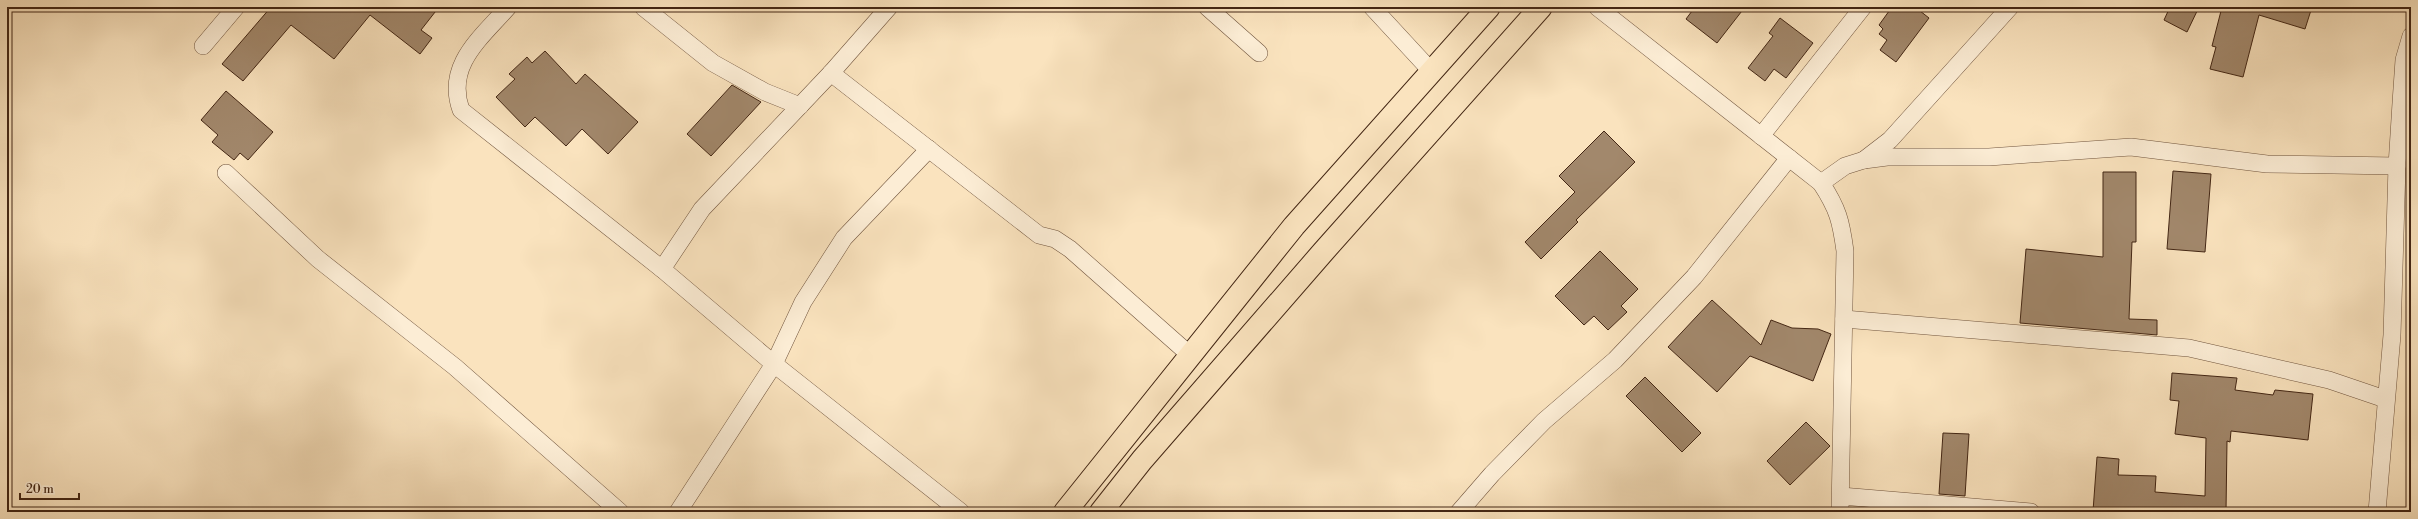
<svg xmlns="http://www.w3.org/2000/svg" width="2418" height="519" viewBox="0 0 2418 519" font-family="'Libre Bodoni',serif">
<style>
.building{fill:#a2886c;stroke:#432614}
.lines{fill:none;stroke-linecap:round;stroke-linejoin:round}
.minor-casing{stroke:#71553e;stroke-width:18}
.primary-casing{stroke:#432614;stroke-width:24}
.minor{stroke:#fcedd5;stroke-width:17}
.primary{stroke:#fae3be;stroke-width:22}
</style>
<rect width="100%" height="100%" fill="#fae3be"/>
<filter id="stains"><feTurbulence type="fractalNoise" baseFrequency=".005" numOctaves="4"/><feColorMatrix values="0 0 0 0 .2 0 0 0 0 .09 0 0 0 0 .02 0 0 0 .5 -.17"/></filter>
<radialGradient id="worn" r=".72"><stop offset=".6" stop-color="#630" stop-opacity="0"/><stop offset="1" stop-color="#630" stop-opacity=".3"/></radialGradient>
<g class="building">
<polygon points="271,7 439,7 421,30 432,38 420,54 370,15 334,59 291,25 243,81 222,64"/>
<polygon points="1695,7 1745,7 1717,43 1686,19"/>
<polygon points="1892,7 1915,7 1929,18 1896,62 1880,50 1887,40 1879,34 1883,29 1879,25"/>
<polygon points="2170,7 2199,7 2187,32 2164,20"/>
<polygon points="2222,7 2312,7 2305,29 2259,15 2243,77 2210,69 2216,47 2212,46"/>
<polygon points="1780,18 1813,43 1786,78 1774,69 1765,81 1748,68 1773,36 1769,33"/>
<polygon points="545,51 576,84 585,74 638,122 608,154 582,129 566,146 535,117 525,127 496,97 515,79 509,74 527,57 532,63"/>
<polygon points="732,85 761,102 711,156 687,134"/>
<polygon points="226,91 273,132 248,160 240,153 234,160 212,142 218,135 201,120"/>
<polygon points="1604,131 1635,162 1576,220 1578,222 1541,259 1525,242 1575,192 1559,176"/>
<polygon points="2173,171 2211,174 2205,252 2167,249"/>
<polygon points="2103,172 2136,172 2136,242 2132,242 2129,319 2157,320 2157,335 2020,323 2026,249 2103,257"/>
<polygon points="1600,251 1638,289 1621,306 1627,312 1608,330 1594,316 1584,325 1555,296"/>
<polygon points="1712,300 1761,345 1771,320 1792,328 1818,329 1831,334 1813,381 1750,356 1717,392 1668,347"/>
<polygon points="2172,373 2237,378 2235,390 2273,395 2275,390 2313,394 2308,440 2231,431 2230,442 2227,441 2226,512 2093,511 2097,457 2119,459 2118,475 2156,476 2155,492 2205,496 2206,438 2175,434 2179,401 2170,400"/>
<polygon points="1645,377 1701,433 1682,452 1626,396"/>
<polygon points="1806,422 1830,446 1790,485 1767,461"/>
<polygon points="1943,433 1969,434 1965,496 1939,494"/>
</g>
<g class="lines">
<g class="minor-casing">
<g id="minor">
<path d="M508,7C481,38 445,65 461,110L662,269L774,364L961,512"/>
<polyline points="643,7 713,63 765,92 800,106"/>
<polyline points="1207,7 1259,53"/>
<polyline points="1372,7 1432,72"/>
<path d="M1597,7L1821,183C1838,209 1841,221 1845,251L1840,512"/>
<polyline points="203,46 236,7"/>
<polyline points="831,73 1039,235 1055,239 1070,249 1190,355"/>
<polyline points="1761,136 1863,7"/>
<polyline points="1864,160 1890,140 2010,7"/>
<polyline points="226,173 318,259 455,367 620,512"/>
<polyline points="1821,183 1845,166 1864,160 1887,157 1989,157 2131,147 2267,164 2397,166"/>
<polyline points="662,269 702,209 831,73 889,7"/>
<polyline points="1844,319 2189,348 2329,380 2385,399"/>
<polyline points="1841,496 2031,512"/>
<polyline points="678,512 774,364 803,302 844,238 929,149"/>
<polyline points="1459,512 1492,474 1544,421 1615,360 1694,277 1789,158"/>
<polyline points="2377,512 2392,335 2397,166 2401,103 2404,60 2411,36"/>
</g>
</g>
<g class="primary-casing">
<g id="primary">
<polyline points="1065,512 1294,226 1489,7"/>
<polyline points="1101,512 1142,460 1323,252 1541,7"/>
</g>
</g>
<use href="#minor" class="minor"/>
<use href="#primary" class="primary"/>
</g>
<rect width="2418" height="519" fill="none" stroke="#fae3be" stroke-width="24"/>
<rect x="8" y="8" width="2402" height="503" fill="none" stroke="#432614" stroke-width="2"/>
<rect x="12" y="12" width="2394" height="495" fill="none" stroke="#432614"/>
<path d="M20 493v6h59v-6" fill="none" stroke="#432614" stroke-width="2"/>
<text x="26" y="493" font-size="12" fill="#432614" stroke="#fcedd5" stroke-width="3" paint-order="stroke">20 m</text>
<rect width="100%" height="100%" filter="url(#stains)"/>
<rect width="100%" height="100%" fill="url(#worn)"/>
</svg>
